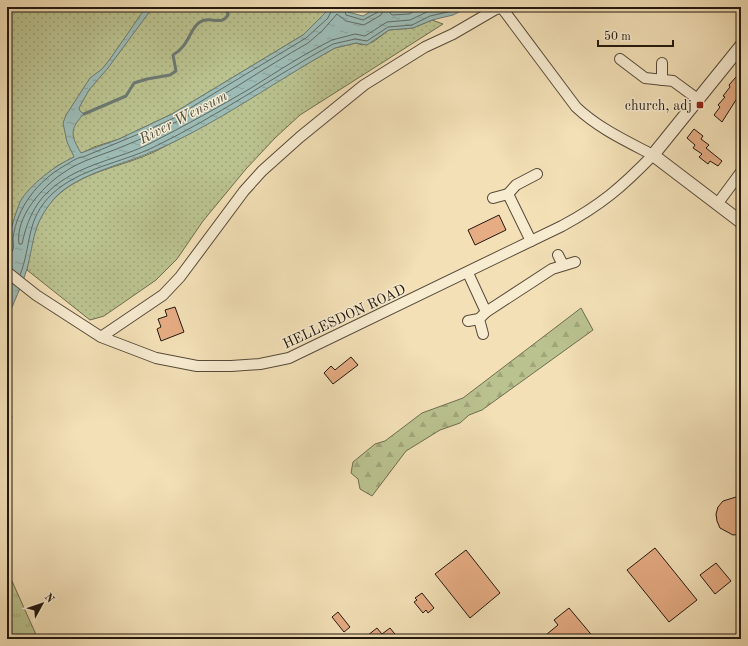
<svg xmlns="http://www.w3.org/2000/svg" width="748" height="646" viewBox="0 0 748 646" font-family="'Old Standard TT',serif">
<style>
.grass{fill:url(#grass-dots);stroke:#6e6d4f}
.forest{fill:url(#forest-firs);stroke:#6e6d4f}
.park{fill:url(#park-tufts);stroke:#6e6d4f}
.water{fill:url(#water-ripples);stroke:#6c7a73}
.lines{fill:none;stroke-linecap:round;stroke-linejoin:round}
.shore{stroke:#606a62;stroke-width:1}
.stream{stroke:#6c7a73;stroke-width:3}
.building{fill:#e6ac84;stroke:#23180f}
.minor-casing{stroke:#574a39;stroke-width:12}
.tertiary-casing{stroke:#574a39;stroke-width:14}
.minor{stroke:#f7ebd0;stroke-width:10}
.tertiary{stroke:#f7ebd0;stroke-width:12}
.poi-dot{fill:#8f2418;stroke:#f7ebd0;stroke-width:1.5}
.labels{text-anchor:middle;stroke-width:3;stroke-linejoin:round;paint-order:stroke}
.poi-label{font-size:14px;fill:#23180f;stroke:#f7ebd0;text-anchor:end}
.street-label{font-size:14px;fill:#23180f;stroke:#f7ebd0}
.water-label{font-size:15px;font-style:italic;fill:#4e5149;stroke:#f7ebd0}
</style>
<defs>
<pattern id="grass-dots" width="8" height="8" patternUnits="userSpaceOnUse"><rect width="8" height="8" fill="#bac28f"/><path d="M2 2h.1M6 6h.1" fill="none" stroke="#a0a67a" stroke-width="1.8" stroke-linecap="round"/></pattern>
<pattern id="forest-firs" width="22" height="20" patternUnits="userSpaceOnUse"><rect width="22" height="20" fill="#bac28f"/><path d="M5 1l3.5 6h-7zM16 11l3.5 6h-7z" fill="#a0a67a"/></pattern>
<pattern id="park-tufts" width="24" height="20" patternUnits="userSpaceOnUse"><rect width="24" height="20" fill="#bac28f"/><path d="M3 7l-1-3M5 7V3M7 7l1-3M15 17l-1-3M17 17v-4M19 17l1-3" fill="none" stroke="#a0a67a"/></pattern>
<pattern id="water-ripples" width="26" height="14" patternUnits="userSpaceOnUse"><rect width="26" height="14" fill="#9dbbb5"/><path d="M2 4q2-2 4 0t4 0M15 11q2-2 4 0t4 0" fill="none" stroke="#87a09a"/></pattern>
</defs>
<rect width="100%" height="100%" fill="#f3e0b7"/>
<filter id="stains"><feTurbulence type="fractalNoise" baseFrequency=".005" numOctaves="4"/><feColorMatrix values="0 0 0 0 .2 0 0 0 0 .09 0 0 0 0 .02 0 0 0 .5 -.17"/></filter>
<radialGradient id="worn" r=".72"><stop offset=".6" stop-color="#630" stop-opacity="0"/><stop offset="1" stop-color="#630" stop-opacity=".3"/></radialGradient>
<g class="grass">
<polygon points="7,7 331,7 303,35 172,114 119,139 94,147 57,166 30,189 21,202 9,237 7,236"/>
<path d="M432,20L443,24L300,115L275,138L246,169L203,221L177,259L156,280L104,316L90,320L27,270C31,244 35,218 55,198C81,171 123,167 156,151C218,120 275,81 335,48L356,43L362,45L373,42L389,30L413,28Z"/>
</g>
<polygon class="forest" points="581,308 593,330 482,410 469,415 460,423 440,430 406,451 372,496 360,489 358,479 351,473 353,462 375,444 385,441 422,413 463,398"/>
<polygon class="park" points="7,570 38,639 7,639"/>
<g class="water">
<path d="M146,7H153L108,68L89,90L79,108L80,111L84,114C69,129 71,136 81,153L119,139L172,114L303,35L331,7H348V12L363,16L378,7H469L453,15L432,20L413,28L389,30L367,45L356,43L335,48C268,85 204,134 131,160C107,168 69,180 53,200C32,226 35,238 27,269C22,286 13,303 7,320V256C9,249 8,242 10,235C12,224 16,212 20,202C29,185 56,165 74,157L67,142L63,123L66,115L90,78L102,69L110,59Z"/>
<polygon points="7,405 12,417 7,431"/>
</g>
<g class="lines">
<g class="shore">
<polyline points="344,7 346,15 363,20 378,12 379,7"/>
<path d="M385,7L381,15L364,25L346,21L337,14L322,31L308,43C264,68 221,98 176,122C159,131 141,139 124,146C103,155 81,160 63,173C42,187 15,217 19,244H22C26,224 34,204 49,191C79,163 119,160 153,142C186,125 219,107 251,88C278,71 304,54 332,40L355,34L365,36L387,22L410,20L429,11L449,7"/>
<polyline points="391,7 390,13 392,15 409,14 423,7"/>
<path d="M7,254L13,250C14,246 13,242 13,238C17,207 38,181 64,166C70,163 77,157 83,157L141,133L174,118L218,91L306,38L328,18L333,7"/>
<path d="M20,275C32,245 25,220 52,194C80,168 121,163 154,147C216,117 273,77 333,44L355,39L367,41L388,27L412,25L430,16L452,11L460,7"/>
</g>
<path class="stream" d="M84,114L126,96L134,83L147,79L170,75L176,71L173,55C190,45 189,29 200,22C210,15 221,27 228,15L226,7"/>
</g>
<g class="building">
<polygon points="736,77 741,81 741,92 722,122 714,115 720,107 718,105 725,97 723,96 730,87 729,85"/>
<polygon points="694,129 703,136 701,139 709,145 706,148 722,161 718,166 710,161 708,164 699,157 702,154 693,148 695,145 687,138"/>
<polygon points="499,215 506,230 475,245 468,230"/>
<polygon points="175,307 184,332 161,341 157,329 161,327 158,319 167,316 165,310"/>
<polygon points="351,357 358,365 333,384 324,373 331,366 335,370"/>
<polygon points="736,497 741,498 741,534 733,535 720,528 717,521 716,514 718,507 723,501"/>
<polygon points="655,548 697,600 669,622 627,570"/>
<polygon points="466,550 500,593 470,618 435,574"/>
<polygon points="716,563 731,581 715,594 700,575"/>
<polygon points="422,593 434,608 428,613 426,610 423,613 414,602 417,600 415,598"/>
<polygon points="569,608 595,639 541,639 558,625 554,620"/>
<polygon points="338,612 350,627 344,632 332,617"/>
<polygon points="377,628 382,634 390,628 399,639 363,639"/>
</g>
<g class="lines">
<g class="minor-casing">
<g id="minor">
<polyline points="620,59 645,78 673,81 699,100"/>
<polyline points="662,63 662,80"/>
<polyline points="508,194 516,185 537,174"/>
<polyline points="493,198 508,194 531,241"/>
<polyline points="718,203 741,172"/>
<polyline points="558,255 563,265"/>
<path d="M7,272L36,295L101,337L156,358L197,366H231L260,364L289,358L562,226C601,205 622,187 653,155C626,141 598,128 576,107L502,8L496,9L453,34L425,47L364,85L300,137L262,171L244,191L180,277L163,295L101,337"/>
<polyline points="468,273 486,312"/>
<polyline points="468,321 479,319"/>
<polyline points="483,334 479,319 486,312 552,269 575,262"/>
</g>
</g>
<g class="tertiary-casing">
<polyline id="tertiary" points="741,46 653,155 741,222"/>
</g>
<use href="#minor" class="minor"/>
<use href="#tertiary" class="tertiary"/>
</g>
<rect class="poi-dot" x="696" y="101" width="8" height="8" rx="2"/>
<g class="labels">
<g class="poi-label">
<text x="692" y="110">church, adj</text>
</g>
<g class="street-label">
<text transform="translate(344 316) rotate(-25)" y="5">HELLESDON ROAD</text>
</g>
<g class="water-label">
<text transform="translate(183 117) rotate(-28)" y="5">River Wensum</text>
</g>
</g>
<rect width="748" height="646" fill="none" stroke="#f3e0b7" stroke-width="24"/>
<rect x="8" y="8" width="732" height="630" fill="none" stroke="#23180f" stroke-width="2"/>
<rect x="12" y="12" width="724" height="622" fill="none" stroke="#23180f"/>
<g transform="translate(42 604) rotate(50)" stroke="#f7ebd0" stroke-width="3" paint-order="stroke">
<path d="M0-3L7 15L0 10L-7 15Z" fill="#23180f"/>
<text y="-6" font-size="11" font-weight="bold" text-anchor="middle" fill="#23180f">N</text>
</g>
<path d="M598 40v6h75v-6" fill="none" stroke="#23180f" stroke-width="2"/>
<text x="604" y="40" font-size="12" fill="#23180f" stroke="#f7ebd0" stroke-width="3" paint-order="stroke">50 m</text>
<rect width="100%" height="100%" filter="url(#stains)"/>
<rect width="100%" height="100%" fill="url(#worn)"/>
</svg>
